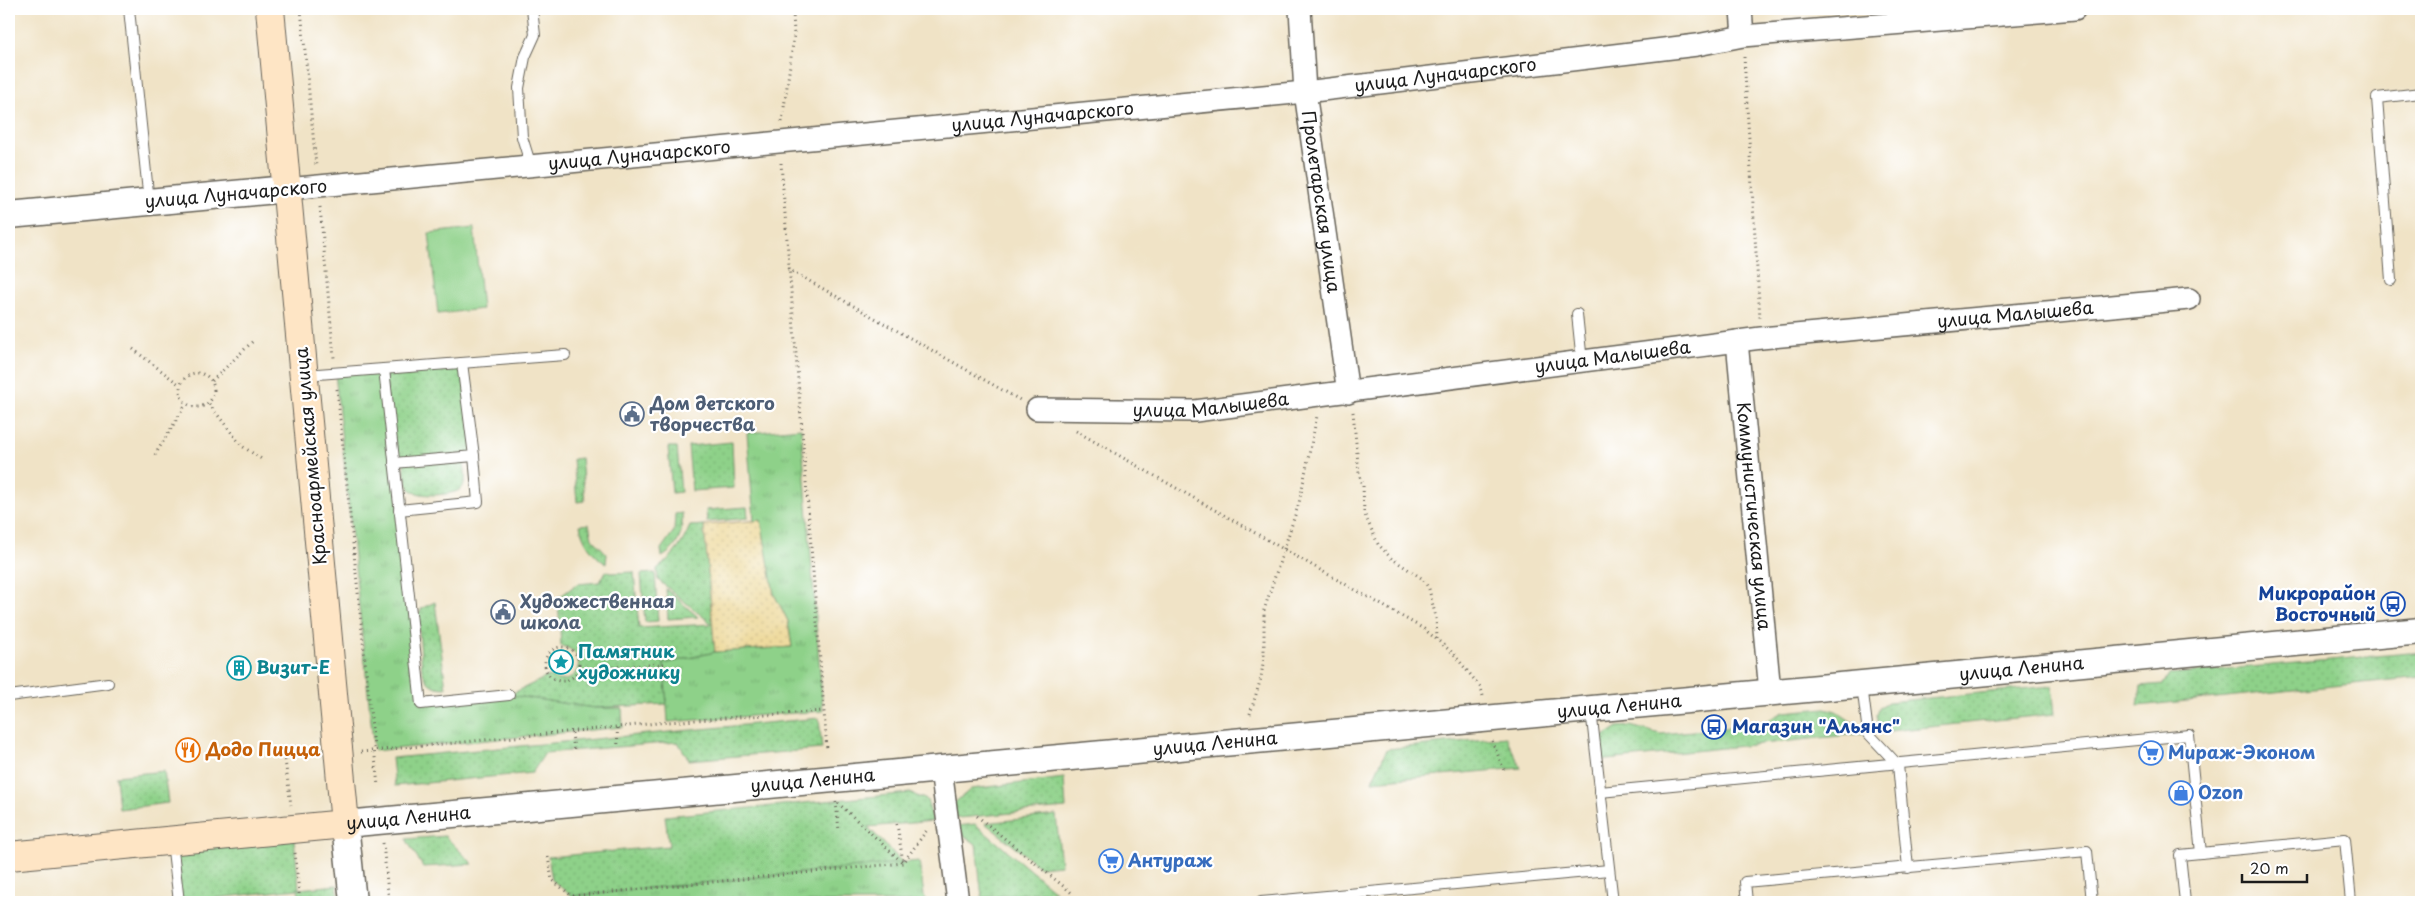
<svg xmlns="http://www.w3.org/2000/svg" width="2430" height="911" viewBox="0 0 2430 911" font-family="'Playpen Sans',sans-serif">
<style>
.grass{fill:url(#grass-dots);stroke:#557652}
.sand{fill:url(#sand-dots);stroke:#857b5d}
.park{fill:url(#park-tufts);stroke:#557652}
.pitch{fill:#8ed189;stroke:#557652}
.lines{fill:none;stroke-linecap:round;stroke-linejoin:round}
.service-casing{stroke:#666258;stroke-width:12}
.minor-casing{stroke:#666258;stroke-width:24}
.tertiary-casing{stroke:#666258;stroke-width:29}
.secondary-casing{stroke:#666258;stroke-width:30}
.path{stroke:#666258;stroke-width:3;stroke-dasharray:1 4;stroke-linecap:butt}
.service{stroke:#fff;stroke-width:10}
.minor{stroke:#fff;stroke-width:21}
.tertiary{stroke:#fff;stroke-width:26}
.secondary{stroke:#fee5c5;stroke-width:28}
.labels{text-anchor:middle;stroke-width:4.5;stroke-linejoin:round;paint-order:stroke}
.street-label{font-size:18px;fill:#1c1c1c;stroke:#fff}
.service-label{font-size:18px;font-weight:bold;fill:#4e5e75;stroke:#fff;text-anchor:start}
.transit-label{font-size:18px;font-weight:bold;fill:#164399;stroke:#fff;text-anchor:end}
.culture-label{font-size:18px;font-weight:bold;fill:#0d838f;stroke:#fff;text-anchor:start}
.food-label{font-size:18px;font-weight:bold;fill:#c56008;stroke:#fff;text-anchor:start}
.shop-label{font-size:18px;font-weight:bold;fill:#366cbe;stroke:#fff;text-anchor:start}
</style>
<defs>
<pattern id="grass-dots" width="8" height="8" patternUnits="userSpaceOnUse" patternTransform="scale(1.25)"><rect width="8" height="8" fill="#8ed189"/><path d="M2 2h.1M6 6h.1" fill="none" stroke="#7ab376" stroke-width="1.8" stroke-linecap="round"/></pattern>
<pattern id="sand-dots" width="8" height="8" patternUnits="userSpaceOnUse" patternTransform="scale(1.25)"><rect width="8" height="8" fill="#eeda9e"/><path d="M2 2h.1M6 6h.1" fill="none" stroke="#ccba88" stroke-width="1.8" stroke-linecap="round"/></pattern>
<pattern id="park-tufts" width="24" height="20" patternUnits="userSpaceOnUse" patternTransform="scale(1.25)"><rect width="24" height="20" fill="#8ed189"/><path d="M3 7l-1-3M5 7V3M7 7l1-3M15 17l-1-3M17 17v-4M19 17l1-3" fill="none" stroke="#7ab376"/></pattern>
</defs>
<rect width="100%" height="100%" fill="#fff"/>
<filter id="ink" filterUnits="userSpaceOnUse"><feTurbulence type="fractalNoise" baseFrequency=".02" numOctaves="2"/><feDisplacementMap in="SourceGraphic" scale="10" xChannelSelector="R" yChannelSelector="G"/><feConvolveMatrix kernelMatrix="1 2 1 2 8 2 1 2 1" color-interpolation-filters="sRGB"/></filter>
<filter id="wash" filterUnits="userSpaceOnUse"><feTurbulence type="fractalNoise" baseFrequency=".0096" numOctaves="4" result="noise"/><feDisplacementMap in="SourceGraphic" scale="20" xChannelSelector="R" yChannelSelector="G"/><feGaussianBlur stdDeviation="1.12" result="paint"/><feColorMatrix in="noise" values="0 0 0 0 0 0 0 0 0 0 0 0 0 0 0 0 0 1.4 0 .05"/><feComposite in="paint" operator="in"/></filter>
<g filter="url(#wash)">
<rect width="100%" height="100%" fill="#f0e3c6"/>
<g class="grass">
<path d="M462,363L474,456L463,458C464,466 468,480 462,488C454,496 417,498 410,489C405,482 405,471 404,463H394L384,369Z"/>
<polygon points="732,442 734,488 692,491 688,446"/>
<polygon points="668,447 677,447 681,492 672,493"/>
<polygon points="581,458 585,501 577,502 573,459"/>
<polygon points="747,507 748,518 707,522 706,510"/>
<path d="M682,513C683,531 680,547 662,557L661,549L674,531L675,514Z"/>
<path d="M589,524L592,538L607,554L606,564C593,555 582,541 580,525Z"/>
<path d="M704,525L715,652L664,664L667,704L594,708L509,695L549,676C575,694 594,652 561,646L558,598L577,584L600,582L606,571L611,573L634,572L639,628L712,624L658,580L657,569C673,557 682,545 690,526Z"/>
<polygon points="655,573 658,621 645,622 641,574"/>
<polygon points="666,589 698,617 668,619"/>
<path d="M435,602L446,688C432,688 426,683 422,670L418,615L422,608Z"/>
<polygon points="2421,652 2421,677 2138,706 2141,686 2163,684 2170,674"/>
<polygon points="2052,686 2055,714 1880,732 1877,715 1880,707 1888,702"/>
<polygon points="1825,708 1836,711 1868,733 1597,761 1598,746 1604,736 1618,727 1630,726 1661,734 1758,725 1784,712"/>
<polygon points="819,718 822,749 689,760 678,742 545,753 532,773 395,786 392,758"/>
<polygon points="1506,737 1521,768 1372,781 1387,749"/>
<polygon points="164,771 168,803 119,809 116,776"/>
<polygon points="1064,778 1066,808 948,819 953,804 971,789"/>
<polygon points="910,793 927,800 933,821 868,827 903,863 572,896 552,880 548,857 669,846 665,816"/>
<polygon points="1056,815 1061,865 1040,867 985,823"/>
<polygon points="975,824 1055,891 982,898 976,844 959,832 957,826"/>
<polygon points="293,828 299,889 337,885 339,902 300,902 298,889 179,902 172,841"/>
<polygon points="445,836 473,864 423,867 406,839"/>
</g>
<polygon class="sand" points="761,520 774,594 788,621 792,647 715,652 704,525"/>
<g class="park">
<polygon points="384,369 421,704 509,695 594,708 622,708 623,727 374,751 335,373"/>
<polygon points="801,428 823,711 668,722 664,664 715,652 792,647 788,621 774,594 761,520 754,521 747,433"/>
<polygon points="919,861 925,902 573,902 572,896"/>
</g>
<polygon class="pitch" points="474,228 482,309 438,314 429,233"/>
</g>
<g filter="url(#ink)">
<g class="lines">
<g class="service-casing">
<g id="service">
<polyline points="129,9 149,202"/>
<polyline points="531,166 522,137 519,88 525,57 535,35 532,9"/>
<polyline points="2391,280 2377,98 2421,93"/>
<polyline points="1577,314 1582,362"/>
<polyline points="384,369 421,704 509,695"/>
<polyline points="305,375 565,355"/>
<polyline points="394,463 474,456 462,363"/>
<polyline points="399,510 478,502 474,456"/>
<polyline points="1862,685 1868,733 1898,765 1908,868"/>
<polyline points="9,696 108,683"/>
<polyline points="1591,710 1613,902"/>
<polyline points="1600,792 2189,735 2201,853"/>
<polyline points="172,842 179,902"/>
<polyline points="1261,902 1609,870"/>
<polyline points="1747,902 1745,882 2087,851 2092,902"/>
<polyline points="2185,902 2180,855 2345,839 2351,902"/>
</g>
</g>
<g class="minor-casing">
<g id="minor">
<path id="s1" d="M1300,9L1305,92L1348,393"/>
<polyline points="1741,9 1743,36"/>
<path id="s2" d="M287,189L1305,92L1697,45L1743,36L2075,9"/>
<path id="s3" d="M1737,341L1770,692"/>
<path id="s4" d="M1037,409L1195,411L1761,338L2189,299"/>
<polyline points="941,769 958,902"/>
</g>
</g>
<g class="tertiary-casing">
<g id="tertiary">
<polyline points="9,215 287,189"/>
<path id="s5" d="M353,902L345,824L1862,684L2421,631"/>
</g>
</g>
<g class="secondary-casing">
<polyline id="secondary" points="9,856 345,824 270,9"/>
</g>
<g class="path">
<polyline points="301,9 316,166"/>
<polyline points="1744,57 1760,318"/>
<polyline points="782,122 794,36 793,9"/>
<polyline points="781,163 827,750"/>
<polyline points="320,207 334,358"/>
<polyline points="788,269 1020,400"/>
<polyline points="133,349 180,385"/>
<circle cx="197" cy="390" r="17"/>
<polyline points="212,381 254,340"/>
<polyline points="337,389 378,786"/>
<polyline points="209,404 242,446 263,460"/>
<polyline points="1353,412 1359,473 1363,485 1364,513 1378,544 1391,558 1423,579 1429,589 1436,618 1437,639"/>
<polyline points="1076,431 1424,629 1453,653 1481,688 1483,696"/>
<polyline points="155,455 186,404"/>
<circle cx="562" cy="664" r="17"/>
<polyline points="578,669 664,664"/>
<polyline points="1250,714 1261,678 1264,656 1264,610 1299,503 1317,416"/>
<polyline points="617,728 618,747"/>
<polyline points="572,733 574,751"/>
<polyline points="1492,741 1504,770"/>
<polyline points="361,752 668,722 823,711"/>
<polyline points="285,760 291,805"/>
<polyline points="836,802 839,830"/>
<polyline points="838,803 903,863"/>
<polyline points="977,816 1073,894"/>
<polyline points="897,824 903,862"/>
<polyline points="383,843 389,902"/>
<polyline points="295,853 300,902"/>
<polyline points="548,857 552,880 572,896 903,863 927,830"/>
</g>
<use href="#service" class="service"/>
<use href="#minor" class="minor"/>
<use href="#tertiary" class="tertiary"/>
<use href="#secondary" class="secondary"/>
</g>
</g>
<defs>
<g id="civic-ring" transform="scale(1.25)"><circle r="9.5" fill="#fff" stroke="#5c6f8a" stroke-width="1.5"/><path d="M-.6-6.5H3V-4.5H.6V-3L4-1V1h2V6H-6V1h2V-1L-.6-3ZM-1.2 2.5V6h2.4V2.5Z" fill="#5c6f8a"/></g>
<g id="bus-ring" transform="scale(1.25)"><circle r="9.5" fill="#fff" stroke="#1a4fb4" stroke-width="1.5"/><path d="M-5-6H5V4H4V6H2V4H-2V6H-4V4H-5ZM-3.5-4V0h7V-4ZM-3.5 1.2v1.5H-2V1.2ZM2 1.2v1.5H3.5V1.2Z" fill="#1a4fb4"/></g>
<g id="sight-ring" transform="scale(1.25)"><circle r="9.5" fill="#fff" stroke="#0f9aa8" stroke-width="1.5"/><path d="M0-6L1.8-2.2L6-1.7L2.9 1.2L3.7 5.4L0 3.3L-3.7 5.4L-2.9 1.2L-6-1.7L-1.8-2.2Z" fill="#0f9aa8"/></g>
<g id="building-ring" transform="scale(1.25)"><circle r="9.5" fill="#fff" stroke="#0f9aa8" stroke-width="1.5"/><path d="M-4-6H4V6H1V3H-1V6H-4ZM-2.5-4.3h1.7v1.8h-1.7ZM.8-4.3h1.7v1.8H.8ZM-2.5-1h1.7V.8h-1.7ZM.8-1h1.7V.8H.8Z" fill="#0f9aa8"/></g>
<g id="restaurant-ring" transform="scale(1.25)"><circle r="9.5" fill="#fff" stroke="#e8710a" stroke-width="1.5"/><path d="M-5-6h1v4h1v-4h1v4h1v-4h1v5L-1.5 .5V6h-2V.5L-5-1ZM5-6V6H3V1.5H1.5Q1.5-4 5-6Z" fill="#e8710a"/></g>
<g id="supermarket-ring" transform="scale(1.25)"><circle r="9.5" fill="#fff" stroke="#3f7fe0" stroke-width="1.5"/><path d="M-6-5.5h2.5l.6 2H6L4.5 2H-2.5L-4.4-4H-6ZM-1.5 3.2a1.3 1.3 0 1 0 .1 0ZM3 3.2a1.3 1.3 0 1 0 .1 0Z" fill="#3f7fe0"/></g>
<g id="shop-ring" transform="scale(1.25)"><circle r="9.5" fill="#fff" stroke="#3f7fe0" stroke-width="1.5"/><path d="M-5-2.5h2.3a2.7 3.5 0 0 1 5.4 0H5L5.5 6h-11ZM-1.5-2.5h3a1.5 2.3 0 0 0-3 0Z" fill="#3f7fe0"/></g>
</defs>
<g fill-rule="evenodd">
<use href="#civic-ring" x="632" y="414"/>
<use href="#bus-ring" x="2393" y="604"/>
<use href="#civic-ring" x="503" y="612"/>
<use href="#sight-ring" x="561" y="662"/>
<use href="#building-ring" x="239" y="668"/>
<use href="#bus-ring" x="1714" y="727"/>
<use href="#restaurant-ring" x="188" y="750"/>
<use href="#supermarket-ring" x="2151" y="753"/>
<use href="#shop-ring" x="2181" y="793"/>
<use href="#supermarket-ring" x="1111" y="861"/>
</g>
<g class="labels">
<g class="street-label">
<text dy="6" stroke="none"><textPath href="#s2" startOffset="1164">улица Луначарского</textPath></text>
<text dy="6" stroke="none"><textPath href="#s2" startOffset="759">улица Луначарского</textPath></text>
<text dy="6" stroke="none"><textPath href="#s2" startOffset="354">улица Луначарского</textPath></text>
<text transform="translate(236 194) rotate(-5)" y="6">улица Луначарского</text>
<text dy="6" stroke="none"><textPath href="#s1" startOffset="194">Пролетарская улица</textPath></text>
<text dy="6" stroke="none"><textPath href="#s4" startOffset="984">улица Малышева</textPath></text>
<text dy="6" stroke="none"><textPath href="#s4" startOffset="579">улица Малышева</textPath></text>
<text dy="6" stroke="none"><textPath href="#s4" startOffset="174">улица Малышева</textPath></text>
<text transform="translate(311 456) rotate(-95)" y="6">Красноармейская улица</text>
<text dy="6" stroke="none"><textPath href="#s3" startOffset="176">Коммунистическая улица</textPath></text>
<text dy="6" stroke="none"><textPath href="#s5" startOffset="1762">улица Ленина</textPath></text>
<text dy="6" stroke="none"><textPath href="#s5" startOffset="1358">улица Ленина</textPath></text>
<text dy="6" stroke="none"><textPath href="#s5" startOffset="952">улица Ленина</textPath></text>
<text dy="6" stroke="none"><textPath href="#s5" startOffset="548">улица Ленина</textPath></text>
<text dy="6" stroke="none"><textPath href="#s5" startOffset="142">улица Ленина</textPath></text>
</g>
<g class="service-label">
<text x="650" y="410">Дом детского<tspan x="650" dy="21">творчества</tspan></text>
<text x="520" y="608">Художественная<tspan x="520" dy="21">школа</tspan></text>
</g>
<g class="transit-label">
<text x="2376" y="600">Микрорайон<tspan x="2376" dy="21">Восточный</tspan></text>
<text x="1732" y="733" text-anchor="start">Магазин "Альянс"</text>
</g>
<g class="culture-label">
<text x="578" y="658">Памятник<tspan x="578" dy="21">художнику</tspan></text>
<text x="256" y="674">Визит-Е</text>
</g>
<g class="food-label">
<text x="206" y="756">Додо Пицца</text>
</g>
<g class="shop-label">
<text x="2168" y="759">Мираж-Эконом</text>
<text x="2198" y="799">Ozon</text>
<text x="1128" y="867">Антураж</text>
</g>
</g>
<rect width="2430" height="911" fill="none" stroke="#fff" stroke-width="30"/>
<path d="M2242 874v8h65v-8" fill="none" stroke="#1c1c1c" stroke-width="2.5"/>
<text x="2250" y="874" font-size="15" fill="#1c1c1c" stroke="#ffffff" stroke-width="4" paint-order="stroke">20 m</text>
</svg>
